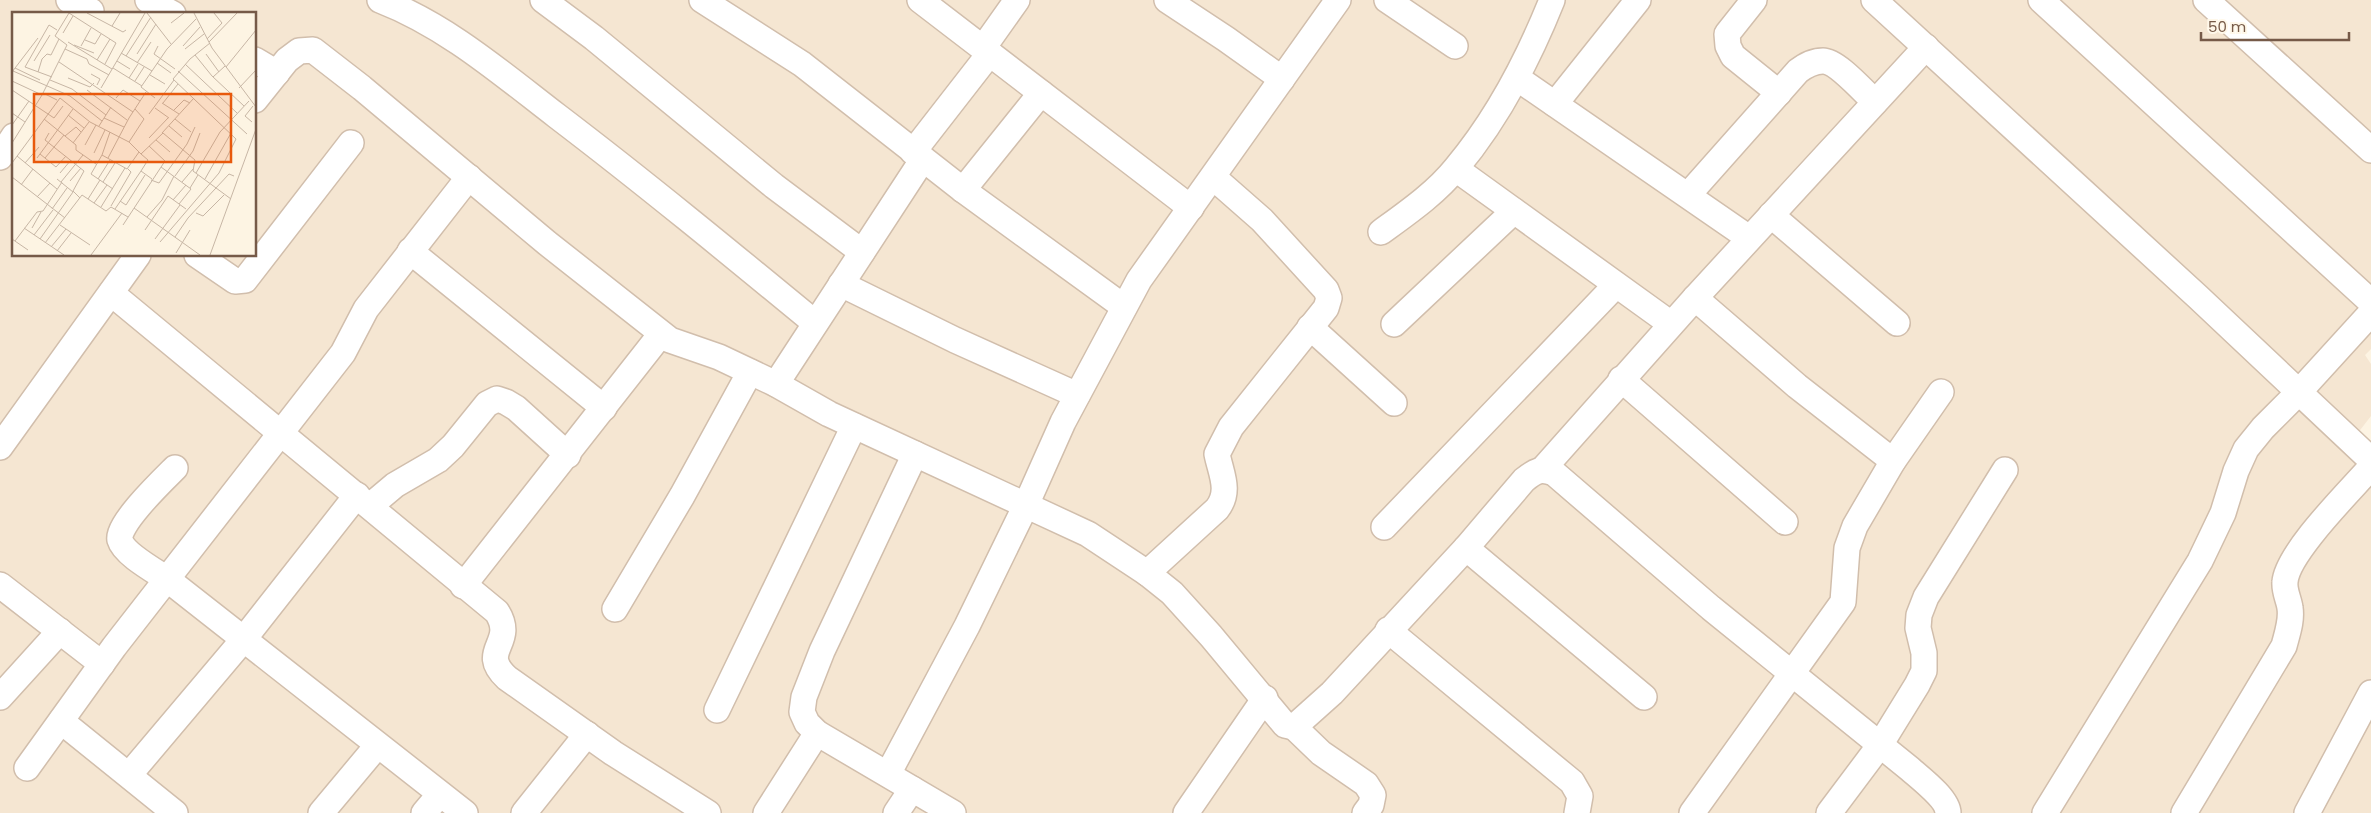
<svg xmlns="http://www.w3.org/2000/svg" width="2371" height="813" viewBox="0 0 2371 813" font-family="Poppins,sans-serif">
<style>
.residential{fill:#f5e6d2;fill-rule:evenodd}
.lines{fill:none;stroke-linecap:round;stroke-linejoin:round}
.minor-casing{stroke:#d1beac;stroke-width:28}
.minor{stroke:#fff;stroke-width:25}
.inset-road{fill:none;stroke:#c7b6a5;stroke-width:1}
.view{fill:#e8590c;fill-opacity:0.15;stroke:#e8590c;stroke-width:2.5}
.inset-edge{fill:none;stroke:#765a48;stroke-width:2.5}
</style>
<rect width="100%" height="100%" fill="#fdf4e3"/>
<path class="residential" d="M0,0H2371V349L2365,355L2371,364V416L2350,443L2371,464V813H0ZM14,14H255V255H14Z"/>
<g class="lines">
<g class="minor-casing">
<g id="minor">
<polyline points="69,0 91,11"/>
<polyline points="148,0 173,14"/>
<path d="M380,0C447,26 501,73 557,116C645,183 730,253 815,323"/>
<polyline points="543,0 594,38 774,186 862,252"/>
<polyline points="702,0 802,64 963,190 1124,307"/>
<polyline points="920,0 1191,208"/>
<polyline points="1167,0 1226,39 1282,79"/>
<polyline points="1387,0 1455,46"/>
<polyline points="1754,0 1727,34 1728,46 1733,56 1779,93"/>
<polyline points="1874,0 2198,297 2371,460"/>
<polyline points="2041,0 2371,302"/>
<polyline points="2206,0 2371,150"/>
<polyline points="983,48 1017,0"/>
<polyline points="255,60 277,73"/>
<polyline points="1517,78 1749,238"/>
<path d="M255,100L287,60L299,51L313,50L362,88L547,243L670,340L719,357L776,384L829,414L1088,534L1147,573L1172,593L1211,636L1285,725L1294,727L1332,693L1466,548L1524,480C1535,471 1540,468 1554,473L1711,608L1910,769C1920,778 1948,799 1948,813"/>
<polyline points="1555,104 1638,0"/>
<polyline points="913,152 990,53"/>
<polyline points="0,157 14,136"/>
<polyline points="1456,169 1671,324"/>
<polyline points="963,190 1041,93"/>
<path d="M1688,195L1798,71C1806,65 1813,61 1823,61C1837,61 1864,92 1875,102"/>
<polyline points="1771,215 1897,323"/>
<path d="M1381,232C1407,213 1436,193 1456,168C1498,118 1528,60 1552,0"/>
<polyline points="410,251 604,408"/>
<polyline points="197,255 235,281 245,280 351,143"/>
<polyline points="841,284 955,340 1077,395"/>
<path d="M111,293L497,612C517,644 477,650 507,678L613,753L708,813"/>
<polyline points="1695,298 1797,386 1893,461"/>
<polyline points="1394,324 1514,211"/>
<polyline points="1310,327 1394,403"/>
<polyline points="1621,379 1785,522"/>
<polyline points="776,384 923,159"/>
<polyline points="0,447 138,255"/>
<polyline points="915,454 822,651 804,697 802,712 807,723 817,733 953,813"/>
<path d="M175,468C163,480 116,525 120,540C124,554 155,571 167,579L465,813"/>
<polyline points="1543,469 1695,298 1926,47"/>
<polyline points="370,506 395,485 438,460 453,446 487,404 497,399 506,402 516,408 568,455"/>
<polyline points="1384,527 1616,285"/>
<polyline points="1466,548 1644,697"/>
<path d="M1147,573L1217,509C1231,491 1221,474 1217,454L1231,427L1326,308L1329,298L1326,290L1262,220L1213,177"/>
<polyline points="0,585 102,664"/>
<polyline points="463,586 661,334"/>
<polyline points="615,609 682,496 750,372"/>
<polyline points="1388,630 1572,782 1580,796 1577,813"/>
<polyline points="0,697 60,631"/>
<polyline points="717,710 854,426"/>
<polyline points="61,721 175,813"/>
<polyline points="1294,727 1321,753 1366,784 1373,795 1371,805 1365,813"/>
<polyline points="27,768 114,647 343,353 366,309 469,177"/>
<polyline points="888,774 967,626 1026,505 1063,422 1139,280 1338,0"/>
<polyline points="129,775 243,640 357,495"/>
<polyline points="321,813 377,746"/>
<polyline points="424,813 440,794"/>
<polyline points="524,813 587,734"/>
<polyline points="766,813 817,733"/>
<polyline points="896,813 912,789"/>
<polyline points="1186,813 1265,698"/>
<polyline points="1692,813 1843,602 1847,548 1855,526 1893,461 1941,392"/>
<polyline points="1829,813 1880,745 1917,685 1924,671 1924,653 1918,628 1919,615 1926,597 2005,470"/>
<polyline points="2045,813 2200,561 2223,513 2236,471 2246,449 2263,428 2298,393 2371,313"/>
<path d="M2184,813L2284,646C2287,634 2292,621 2290,608C2289,600 2284,591 2285,582C2287,553 2350,491 2371,467"/>
<polyline points="2307,813 2371,693"/>
</g>
</g>
<use href="#minor" class="minor"/>
</g>
<g transform="translate(12 12)">
<rect width="244" height="244" fill="#fdf4e3"/>
<path class="inset-road" d="M57,1L104,31L93,52M75,1L111,20L114,18M135,1L159,32M182,1L200,36L244,95M159,11L172,1M100,14L108,1M51,21L61,4M195,27L210,11L202,1M73,28L83,32L89,22M56,30L100,57M197,30L225,1M62,33L82,41M69,34L79,16M146,34L142,42L163,57M171,34L188,15M53,37L75,47L77,52L97,63M173,37L192,22M109,41L140,59M125,42L144,12M194,42L207,60M183,43L200,64L232,94M114,44L139,5M85,48L98,27M22,49L38,23M105,49L118,57M47,50L121,100M125,51L139,30M145,51L159,61M173,52L225,101M214,55L244,18M3,56L28,68M101,56L130,74M1,59L58,84L90,109M166,59L235,122M0,60L26,26M26,60L30,47L35,42L39,43L47,27M79,62L88,67L85,73M138,63L153,72M40,65L13,55L37,13L45,18M201,65L213,54M56,66L78,75L82,71M117,66L126,52M38,68L60,77L94,103M0,69L30,83M123,69L132,55M89,76L133,1M227,76L244,58M0,78L42,106L51,94M75,78L115,108M31,81L45,88M104,86L111,78L128,89M143,86L129,75L155,37L184,7M150,91L167,102M151,91L166,72M143,96L157,106M162,98L172,88L178,91M0,101L13,110M137,102L162,68M56,103L72,116M92,106L112,115M32,107L64,133V138L84,152M163,107L179,120M240,110L233,104L241,94M0,113L17,89M87,114L99,95M157,114L170,125M98,120L90,143L115,157L127,140M37,121L33,128L72,159L61,179L68,186M150,121L182,86M53,124L64,115L69,120M137,126L156,106M144,128L158,140M117,130L132,107L123,97M0,131L30,83L55,33L43,24L57,1M61,131L77,110M73,133L84,113M82,141L93,118M28,142L44,155L54,144M129,142L136,148L129,159L140,167M90,143L79,162L101,177M5,144L45,177M25,146L61,97M33,146L52,123M96,146L117,106L134,80M0,151L48,86L78,110L117,130L129,142L151,121L183,148L181,159L219,187M13,151L27,135M149,155L179,177L167,192M48,161L59,148M184,161L208,120L237,89M163,164L181,139L188,121M0,165L53,206M86,167L98,148M193,167L219,121M139,168L147,171L175,132L183,115M58,169L69,156M49,170L71,143M91,170L103,151M170,170L181,157M9,173L21,157M178,176L186,163M156,184L174,197M25,185L38,171M76,187L88,168M161,188L174,173M108,189L114,193L133,163M82,191L95,173M99,194L119,160L116,157M89,195L113,156M122,196L188,243M40,197L55,176M103,197L129,159M184,201L191,204L212,183M135,205L150,188L162,164M48,213L78,233M111,213L153,149L137,134M12,216L52,243M20,216L29,200M133,218L156,184M22,223L41,198M163,225L176,206L217,162L222,164M0,227L16,238M28,227L61,180L45,167M143,227L168,193M3,229L25,200L31,199L50,170M148,230L207,161L224,127L161,67L178,47L198,31M33,231L70,183L94,199L99,195L116,205M39,235L54,217M45,239L59,221M164,241L178,218M79,243L110,201M198,243L244,117"/>
<path class="view" d="M22,82H219V150H22Z"/>
<rect width="244" height="244" class="inset-edge"/>
</g>
<path d="M2201 32v8h148v-8" fill="none" stroke="#765a48" stroke-width="2.5"/>
<text x="2208" y="32" font-size="15" fill="#765a48" stroke="#fff8ea" stroke-width="4" paint-order="stroke">50 m</text>
</svg>
